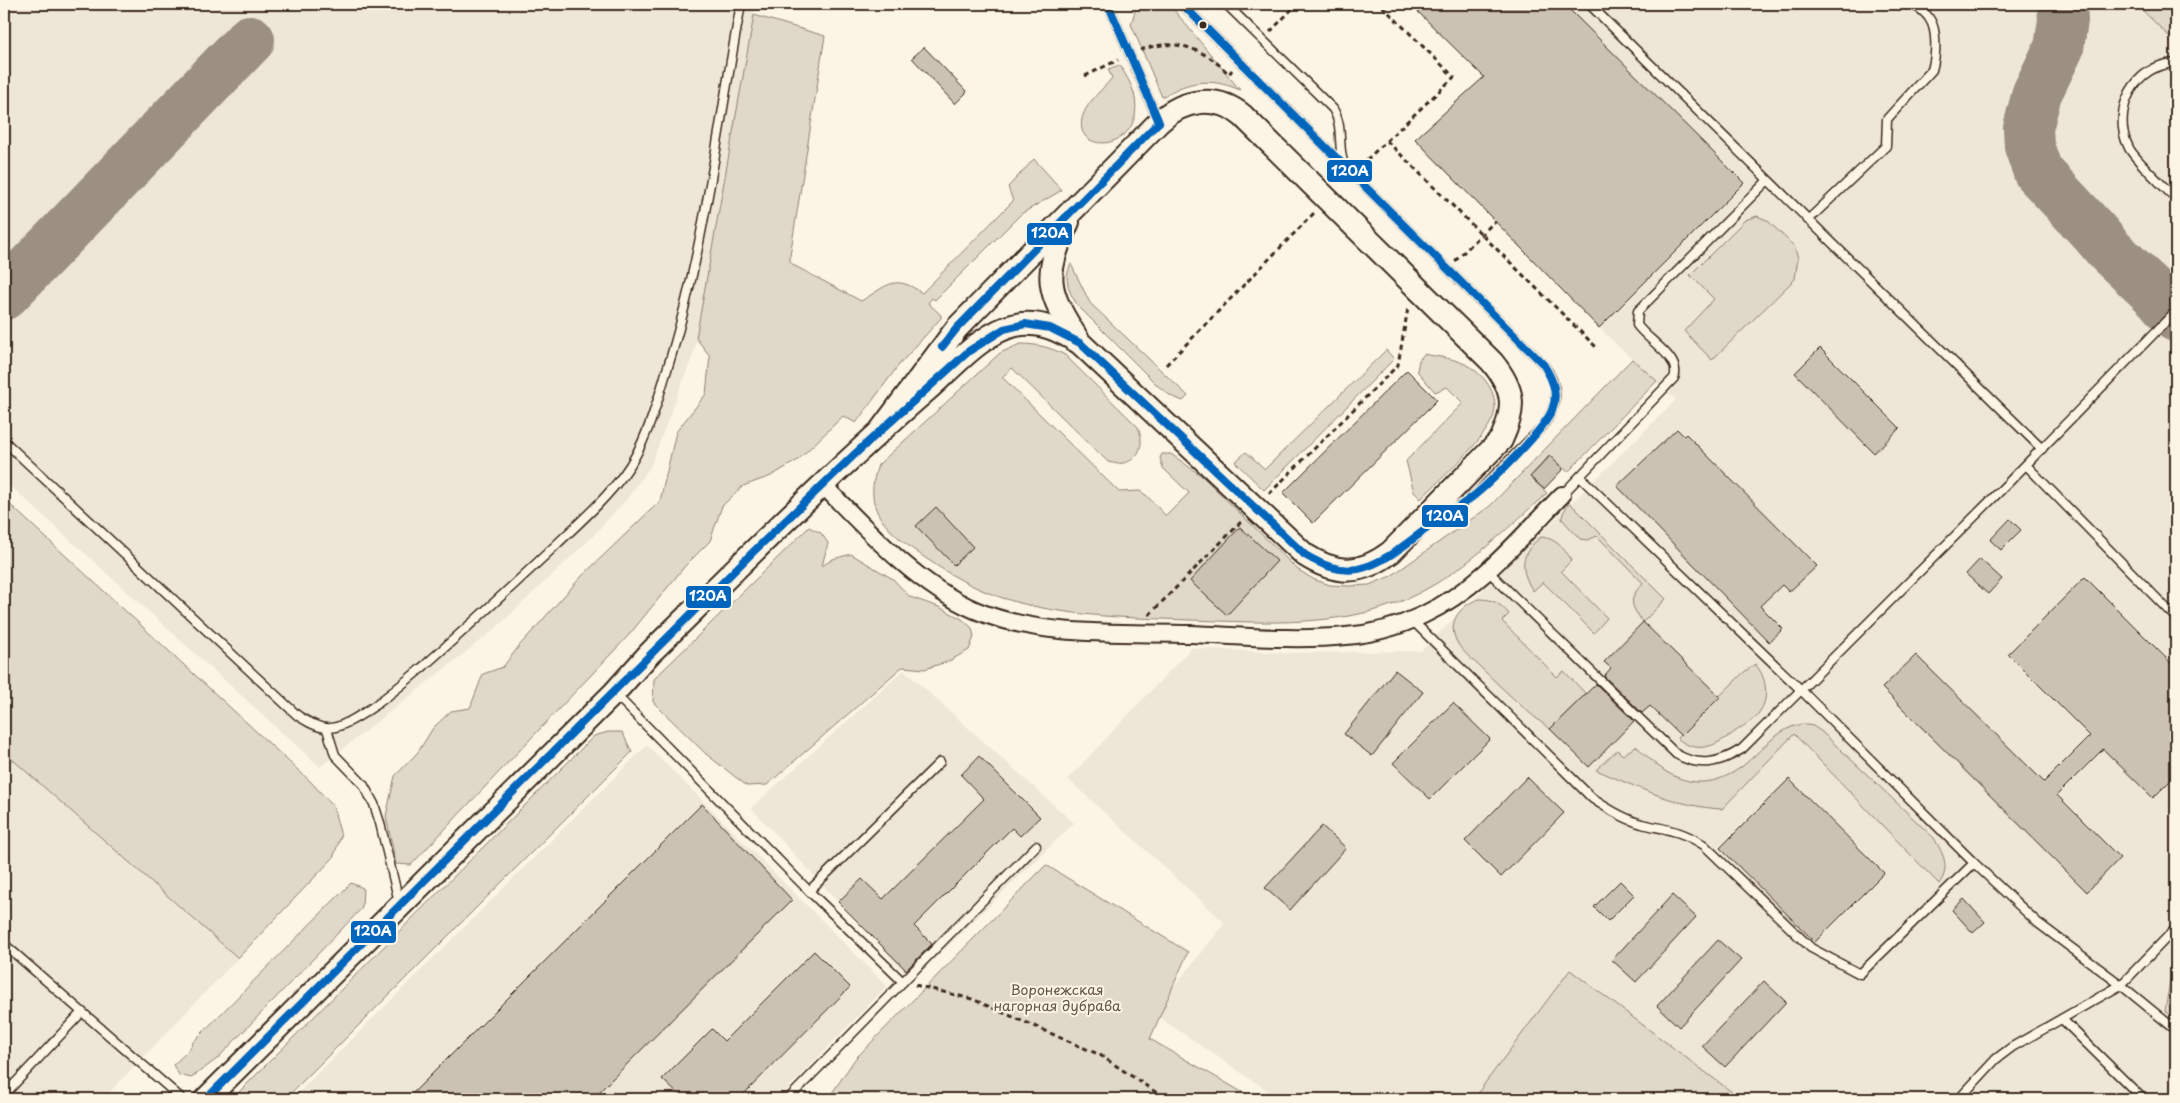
<svg xmlns="http://www.w3.org/2000/svg" width="2180" height="1103" viewBox="0 0 2180 1103" font-family="'Playpen Sans',sans-serif">
<style>
.built{fill:#eee6d6}
.green{fill:#e0d8c8;stroke:#8e8173}
.lines{fill:none;stroke-linecap:round;stroke-linejoin:round}
.taxiway{stroke:#9c9082;stroke-width:50}
.building{fill:#ccc2b3;stroke:#3b2a1e}
.service-casing{stroke:#3b2a1e;stroke-width:11}
.minor-casing{stroke:#3b2a1e;stroke-width:20}
.secondary-casing{stroke:#3b2a1e;stroke-width:26}
.path{stroke:#3b2a1e;stroke-width:3;stroke-dasharray:5 4;stroke-linecap:butt}
.service{stroke:#fcf5e5;stroke-width:8}
.minor{stroke:#fcf5e5;stroke-width:16}
.secondary{stroke:#fcf5e5;stroke-width:22}
.bus-1-casing{stroke:#fcf5e5;stroke-width:11}
.bus-1{stroke:#0065bd;stroke-width:8}
.bus-dot{fill:#3b2a1e;stroke:#fcf5e5;stroke-width:2}
.labels{text-anchor:middle;stroke-width:4;stroke-linejoin:round;paint-order:stroke}
.park-label{font-size:14px;fill:#645648;stroke:#fcf5e5}
.line-badge{stroke:#fcf5e5;stroke-width:2}
.badge-label{font-size:14px;text-anchor:middle;font-weight:bold;fill:#fff}
</style>
<rect width="100%" height="100%" fill="#fcf5e5"/>
<filter id="ink" filterUnits="userSpaceOnUse"><feTurbulence type="fractalNoise" baseFrequency=".02" numOctaves="2"/><feDisplacementMap in="SourceGraphic" scale="10" xChannelSelector="R" yChannelSelector="G"/><feConvolveMatrix kernelMatrix="1 2 1 2 8 2 1 2 1" color-interpolation-filters="sRGB"/></filter>
<g filter="url(#ink)">
<g class="built">
<polygon points="4,4 756,4 694,352 650,467 626,500 591,538 496,628 320,767 4,480"/>
<polygon points="1410,4 2176,4 2176,1099 1741,1099 1570,971 1473,1099 1280,1099 1153,1013 1225,923 1068,779 1191,648 1283,653 1421,651 1676,400 1599,328 1415,139 1484,77"/>
<polygon points="904,670 1074,823 912,981 751,808"/>
<polygon points="647,745 887,986 778,1099 292,1099"/>
<polygon points="4,752 238,958 103,1099 4,1099"/>
</g>
<g class="green">
<path d="M1141,4H1169L1240,90C1210,77 1188,81 1162,97L1131,24L1135,11Z"/>
<polygon points="2136,4 2176,4 2176,43"/>
<path d="M754,15L825,36L790,256V262L795,266L861,301C887,286 894,273 922,293L1013,201L1008,187L1034,159L1062,190L1021,214L935,300L932,298L928,303L941,315V318L898,366L856,423L843,416L798,460L771,476L743,486L722,506L710,541L685,566L629,635L411,865L396,864L386,816L395,776L418,752L433,728L451,711L470,708L483,674L503,667L519,646L581,577L660,501L676,432L706,394L710,356L696,338Z"/>
<path d="M1120,65C1125,74 1131,83 1134,93C1149,152 1069,158 1083,115C1088,101 1103,89 1112,78L1108,69Z"/>
<polygon points="1757,216 1767,220 1794,246 1798,258 1795,279 1712,360 1684,331 1714,299 1690,275 1745,220"/>
<path d="M1071,264L1090,303L1188,396L1183,401L1171,396L1158,386L1078,306C1069,293 1063,279 1071,264Z"/>
<path d="M1020,344C1037,344 1050,347 1065,355L1138,427C1148,450 1133,469 1108,462L1012,368L1002,377L1119,492L1140,491L1147,496L1166,516L1189,493L1163,468L1160,458L1162,454H1171L1202,476L1297,569L1313,579L1330,585L1349,586L1369,585L1391,576L1490,506L1632,359L1657,381L1568,472L1549,456L1530,477L1547,493C1493,541 1441,595 1368,612C1310,626 1249,622 1190,620C1132,618 1073,617 1016,602C978,592 946,573 914,550C882,526 863,507 878,465L1000,353Z"/>
<polygon points="1386,350 1394,359 1264,490 1235,462 1246,452 1265,469"/>
<path d="M1424,354C1438,357 1453,358 1465,364C1483,373 1499,393 1494,414C1489,437 1439,480 1421,499L1414,492L1406,461L1463,403L1447,387L1435,392L1417,371L1419,360Z"/>
<polygon points="4,499 311,782 333,806 341,836 333,858 238,958 4,752"/>
<path d="M1569,502L1666,599L1643,622C1630,605 1628,599 1643,583L1597,536L1588,540L1580,539L1562,519L1563,513Z"/>
<polygon points="809,527 821,533 828,543 822,566 833,559 851,554 893,579 910,597 939,607 962,619 972,628 974,637 969,650 949,661 925,669 902,667 767,785 747,786 706,754 653,702 654,679"/>
<path d="M1541,537C1556,538 1563,548 1572,560L1561,571L1607,618L1594,633L1543,582L1533,591C1519,569 1520,553 1541,537Z"/>
<path d="M1479,599C1492,599 1500,603 1509,614L1502,621L1557,677L1564,671L1586,694L1550,729C1524,710 1502,688 1479,666C1471,658 1460,650 1456,640C1447,621 1461,605 1479,599Z"/>
<path d="M1755,664C1766,676 1770,697 1760,711C1755,720 1744,725 1736,731C1717,745 1698,756 1677,738L1743,673Z"/>
<path d="M1801,724L1813,726L1822,732L1934,838C1943,854 1951,867 1939,884L1794,734L1722,809C1678,807 1637,787 1596,770L1617,750L1623,755L1636,746C1645,754 1654,764 1665,771C1698,792 1729,781 1754,756C1769,742 1780,729 1801,724Z"/>
<polygon points="608,732 622,732 632,752 285,1099 232,1099 594,736"/>
<polygon points="1046,865 1188,952 1150,1039 1254,1099 828,1099 855,1059"/>
<polygon points="351,883 363,888 362,908 217,1059 191,1078 179,1075 173,1065 189,1050 193,1042"/>
<polygon points="2176,945 2176,1021 2165,1011"/>
<polygon points="1570,970 1741,1099 1475,1099 1482,1087"/>
</g>
<g class="lines">
<g class="taxiway">
<polyline points="2062,4 2063,20 2059,48 2037,93 2028,128 2029,146 2038,172 2094,232 2110,251 2159,297 2176,317"/>
<polyline points="4,295 250,40"/>
</g>
</g>
<g class="building">
<polygon points="1410,4 1564,4 1744,183 1599,328 1415,139 1484,77"/>
<polygon points="924,47 967,92 955,104 912,58"/>
<polygon points="1820,348 1900,428 1874,453 1795,373"/>
<polygon points="1407,370 1437,400 1313,523 1283,493"/>
<polygon points="1677,429 1684,436 1686,434 1817,566 1789,592 1782,585 1760,606 1783,629 1769,642 1617,486"/>
<polygon points="1550,456 1563,469 1544,489 1530,477"/>
<polygon points="936,507 973,547 954,565 916,526"/>
<polygon points="2010,519 2021,530 2001,550 1990,540"/>
<polygon points="1240,527 1277,561 1227,615 1190,581"/>
<polygon points="1980,559 2002,579 1988,594 1966,574"/>
<polygon points="2085,577 2176,668 2176,775 2153,798 2103,749 2057,795 2120,858 2087,892 1882,688 1916,655 2044,782 2090,736 2008,654"/>
<polygon points="1643,622 1720,697 1681,736 1650,706 1642,713 1604,676 1611,668 1604,662"/>
<polygon points="1395,670 1423,692 1372,756 1344,734"/>
<polygon points="1596,684 1634,721 1589,767 1550,729"/>
<polygon points="1453,703 1490,739 1430,799 1393,763"/>
<polygon points="979,756 1040,817 1020,836 1012,828 914,926 932,944 906,970 838,902 862,879 883,899 984,799 961,775"/>
<polygon points="1527,777 1564,813 1501,877 1465,841"/>
<polygon points="1789,779 1884,873 1815,942 1720,848"/>
<polygon points="702,804 792,900 592,1099 407,1099"/>
<polygon points="1322,826 1346,848 1290,910 1265,888"/>
<polygon points="1620,881 1634,895 1608,921 1594,907"/>
<polygon points="1672,895 1696,917 1636,982 1612,960"/>
<polygon points="1964,899 1985,922 1973,933 1952,910"/>
<polygon points="1718,940 1741,960 1679,1027 1657,1006"/>
<polygon points="814,951 850,987 739,1099 683,1099 662,1079 712,1029 724,1041"/>
<polygon points="1764,981 1786,1002 1725,1067 1702,1046"/>
</g>
<g class="lines">
<g class="service-casing">
<g id="service">
<polyline points="1108,4 1158,120"/>
<path d="M1182,4L1543,364C1560,387 1559,405 1542,427L1476,494L1432,524"/>
<path d="M1226,4L1333,109C1344,127 1337,147 1344,165"/>
<polyline points="1589,4 2042,449"/>
<path d="M2176,63C2135,64 2110,111 2129,148C2135,160 2165,187 2176,199"/>
<path d="M1808,220L1886,146L1887,119L1932,70C1936,56 1938,30 1929,18C1926,13 1919,8 1914,4"/>
<path d="M4,441L297,715C305,720 315,727 326,728C350,731 406,681 425,665C470,625 514,585 557,544C580,522 605,500 624,474C645,446 656,406 666,373C704,253 718,127 741,4"/>
<polyline points="2026,465 2176,618"/>
<polyline points="1580,477 1800,689 1974,863 2038,923 2121,985 2176,1030"/>
<path d="M1562,495L1674,378C1682,358 1648,341 1637,325L1638,311L1767,181"/>
<path d="M1488,571L1676,754C1700,768 1720,763 1742,749L2007,484L2176,311"/>
<path d="M1412,620L1593,799C1608,809 1624,819 1642,824C1668,830 1680,830 1704,845L1811,948L1860,974L1974,863"/>
<polyline points="615,694 809,891 903,982"/>
<polyline points="327,729 335,755 363,784 374,804 380,823 399,902"/>
<polyline points="809,891 940,762"/>
<polyline points="4,944 182,1099"/>
<polyline points="2062,1019 2143,1099"/>
<polyline points="4,1095 82,1012"/>
<polyline points="788,1099 1036,846"/>
<polyline points="1959,1099 1996,1059 2012,1047 2121,985 2176,928"/>
</g>
</g>
<g class="minor-casing">
<path id="minor" d="M823,485C866,529 917,585 975,610C1041,638 1121,632 1191,634C1242,636 1295,641 1346,636C1372,634 1400,626 1423,615C1479,589 1520,538 1562,495"/>
</g>
<g class="secondary-casing">
<g id="secondary">
<path d="M1068,222C1043,276 1046,290 1078,340"/>
<path d="M206,1099L614,693L650,653C741,564 831,473 928,389C952,368 984,331 1016,325C1040,320 1061,331 1080,343L1305,555C1336,575 1361,575 1391,552L1501,440C1516,408 1515,390 1492,362L1243,116C1217,94 1183,99 1159,122L957,328L881,430"/>
</g>
</g>
<g class="path">
<polyline points="1270,32 1297,4"/>
<path d="M1140,50C1176,38 1202,47 1229,74L1232,70"/>
<polyline points="1085,76 1118,60"/>
<polyline points="1387,141 1597,348"/>
<polyline points="1360,166 1454,77 1380,4"/>
<polyline points="1455,261 1495,221"/>
<polyline points="1166,365 1314,213"/>
<polyline points="1269,494 1398,365 1408,308"/>
<polyline points="1149,615 1241,522"/>
<polyline points="915,985 972,999 1100,1055 1166,1099"/>
</g>
<use href="#service" class="service"/>
<use href="#minor" class="minor"/>
<use href="#secondary" class="secondary"/>
<g class="bus-1-casing">
<g id="bus-1">
<polyline points="1108,4 1159,122"/>
<polyline points="942,347 957,328 1159,122"/>
<path d="M206,1099L752,553L856,453L969,351L1004,329L1025,324L1050,328L1080,343L1305,555C1322,565 1338,572 1358,569C1387,563 1412,538 1436,522C1449,513 1464,504 1476,494C1494,479 1545,429 1552,410C1559,393 1552,378 1543,364L1182,4"/>
</g>
</g>
<use href="#bus-1" class="bus-1"/>
</g>
</g>
<circle class="bus-dot" cx="1203" cy="25" r="4.5"/>
<g class="labels">
<g class="park-label">
<text x="1057" y="995">Воронежская<tspan x="1057" dy="16">нагорная дубрава</tspan></text>
</g>
</g>
<g class="line-badge">
<rect x="1326" y="159" width="47" height="24" rx="5" fill="#0065bd"/>
<rect x="1026" y="222" width="47" height="24" rx="5" fill="#0065bd"/>
<rect x="1421" y="504" width="48" height="24" rx="5" fill="#0065bd"/>
<rect x="685" y="585" width="47" height="24" rx="5" fill="#0065bd"/>
<rect x="350" y="920" width="47" height="24" rx="5" fill="#0065bd"/>
</g>
<g class="badge-label">
<text x="1350" y="176">120А</text>
<text x="1050" y="238">120А</text>
<text x="1445" y="521">120А</text>
<text x="708" y="601">120А</text>
<text x="373" y="936">120А</text>
</g>
<rect width="2180" height="1103" fill="none" stroke="#fcf5e5" stroke-width="20"/>
<rect x="10" y="10" width="2160" height="1083" fill="none" stroke="#3b2a1e" stroke-width="2" filter="url(#ink)"/>
</svg>
